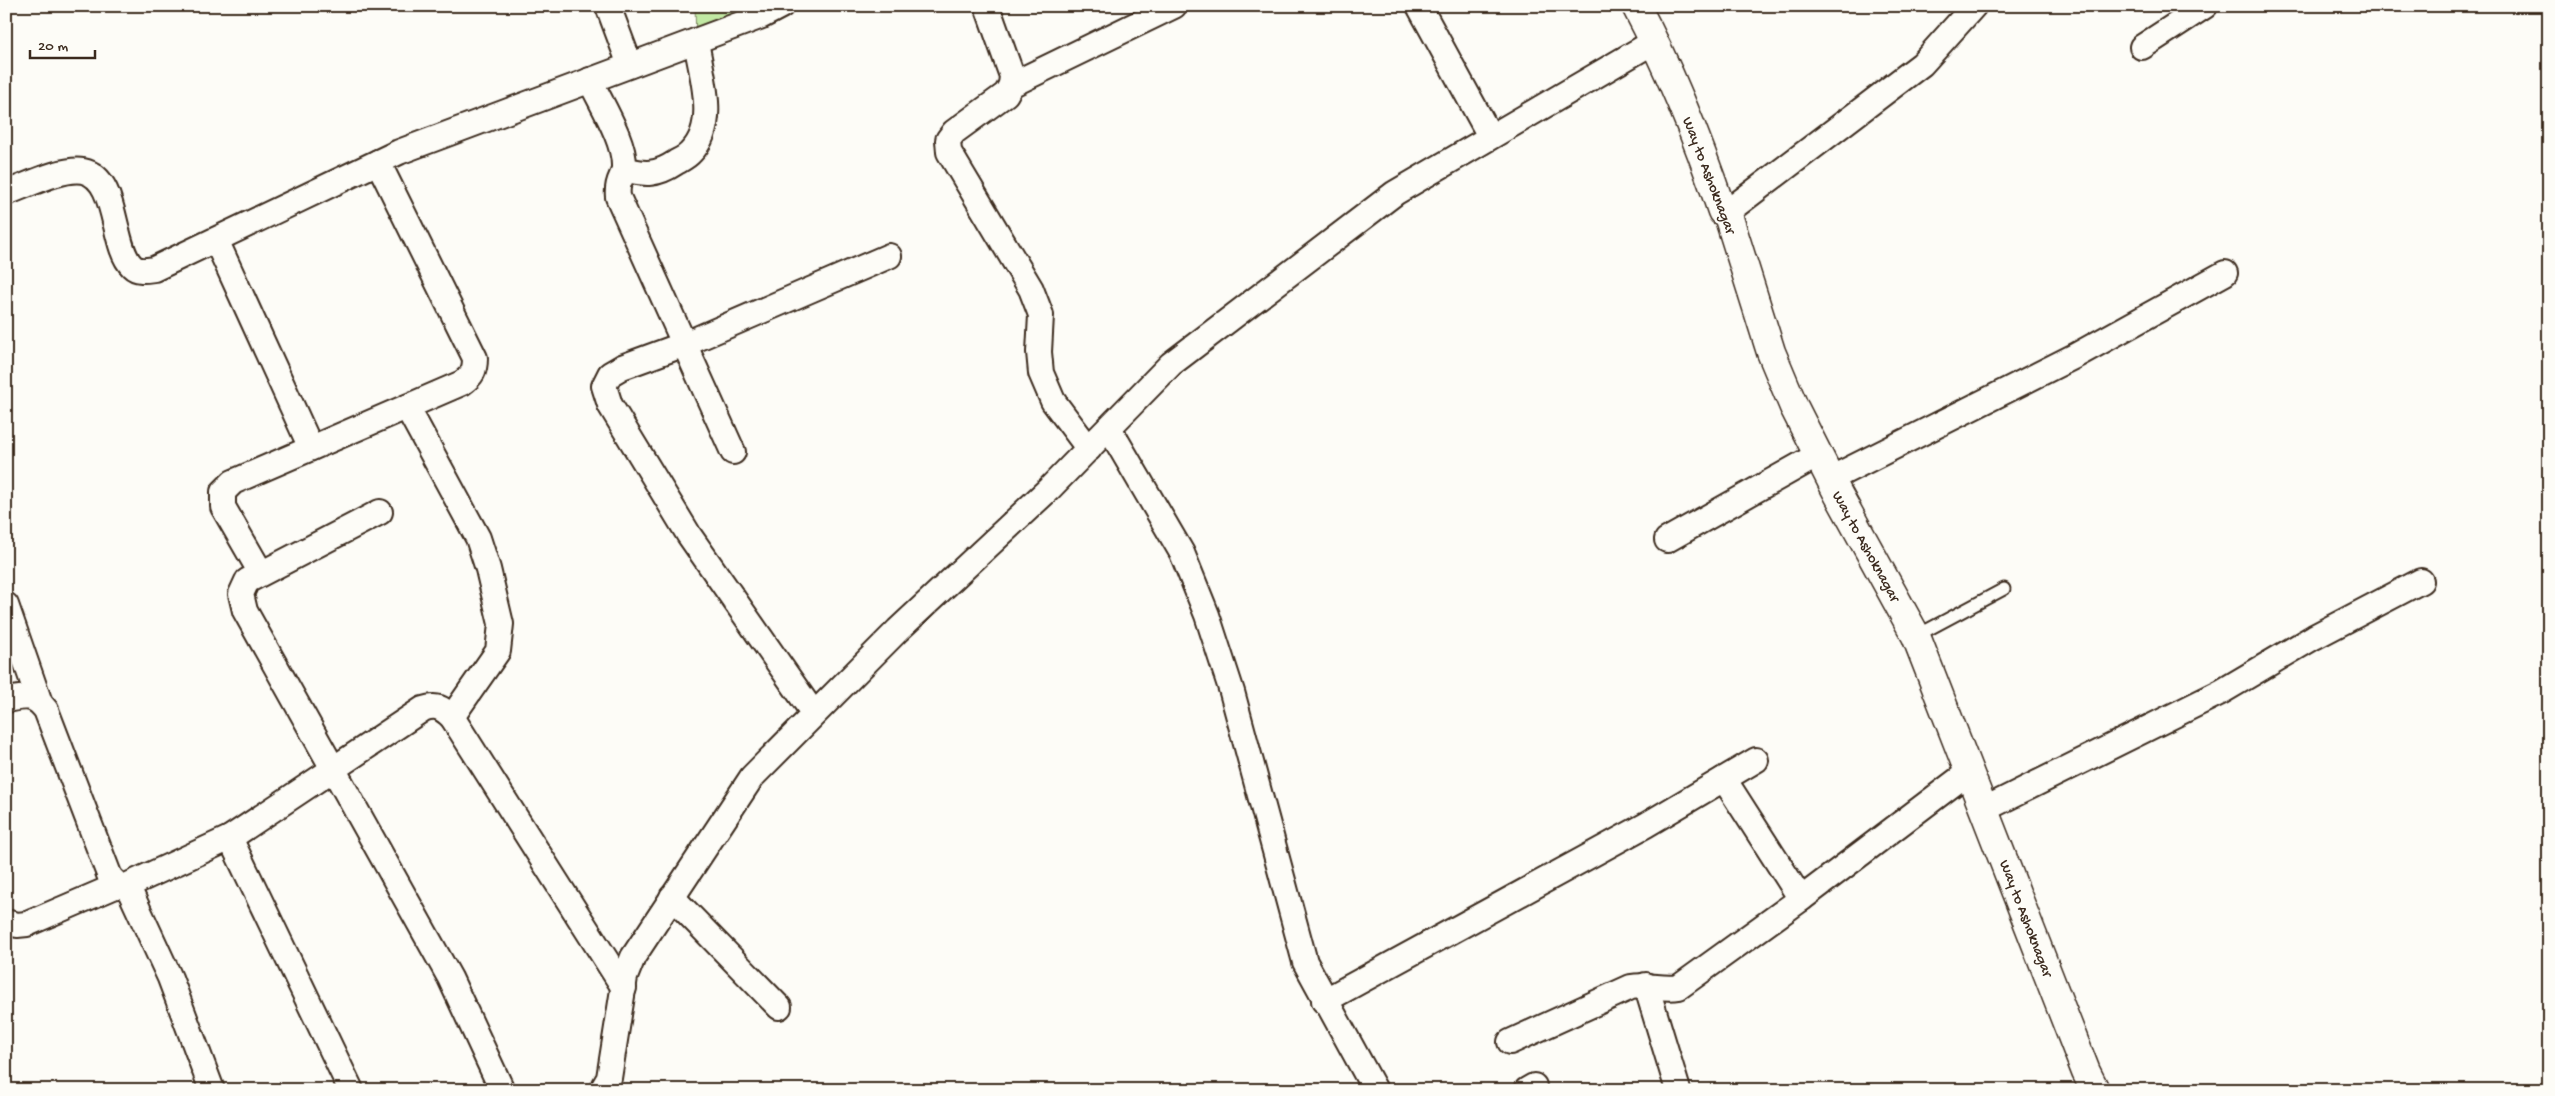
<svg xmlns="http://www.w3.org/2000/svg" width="2555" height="1096" viewBox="0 0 2555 1096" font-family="'Gochi Hand',sans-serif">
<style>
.green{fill:#c1e8a3;stroke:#7e8960}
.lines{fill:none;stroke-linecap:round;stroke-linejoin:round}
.service-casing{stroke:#3b2a1e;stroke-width:15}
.minor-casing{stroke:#3b2a1e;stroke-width:28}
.tertiary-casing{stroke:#3b2a1e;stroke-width:31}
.service{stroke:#fdfcf7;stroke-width:11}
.minor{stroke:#fdfcf7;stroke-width:24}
.tertiary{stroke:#fdfcf7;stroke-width:28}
.labels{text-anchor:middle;stroke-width:4;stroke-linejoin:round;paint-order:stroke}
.street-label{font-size:15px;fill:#3b2a1e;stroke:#fdfcf7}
</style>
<rect width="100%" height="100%" fill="#fdfcf7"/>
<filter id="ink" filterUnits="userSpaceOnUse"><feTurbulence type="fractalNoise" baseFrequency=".02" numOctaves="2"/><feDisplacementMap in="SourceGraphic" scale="10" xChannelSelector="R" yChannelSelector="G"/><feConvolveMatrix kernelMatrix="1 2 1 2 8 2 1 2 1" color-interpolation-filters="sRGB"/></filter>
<g filter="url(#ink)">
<polygon class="green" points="695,6 781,6 696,41"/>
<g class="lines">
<g class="service-casing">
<polyline id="service" points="1916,636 2004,589"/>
</g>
<g class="minor-casing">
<g id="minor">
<polyline points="608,6 630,65"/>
<polyline points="987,6 1012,76 1011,85 1006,94 954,132 948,140 949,152 1031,289 1041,315 1039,352 1041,373 1053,401 1089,449"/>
<polyline points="1419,6 1490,136"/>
<polyline points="2142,47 2205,6"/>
<path d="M590,80C601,104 625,141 624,167C624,178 616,179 618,197L733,452"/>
<polyline points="1011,85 1174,6"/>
<path d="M624,169C645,175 657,175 675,163C680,160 687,157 691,152C719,124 701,75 696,41"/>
<path d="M6,193C26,186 63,167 83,171C119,178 111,246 132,266C138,272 147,270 154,269L399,152L762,16L781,6"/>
<polyline points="1727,212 1922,64 1974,6"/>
<polyline points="216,240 311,448"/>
<polyline points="407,407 478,538 488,569 501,624 498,651 452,717"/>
<polyline points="1109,428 1182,553 1207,615 1232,692 1305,962 1375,1090"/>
<polyline points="1830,479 2075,356 2225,273"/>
<polyline points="380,512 247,581 241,594 245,611 450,978 502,1090"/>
<polyline points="1667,540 1818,455"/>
<path d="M261,573L223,507V492L233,482L462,383C472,376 475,371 475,358L378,162"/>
<polyline points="6,605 39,700"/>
<path d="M6,700C25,697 33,693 46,710L110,877L118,885L124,887L230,838L423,709C437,704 442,708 452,717L624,988"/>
<polyline points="814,714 689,535 610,405 604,386 610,374 622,367 685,344 889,256"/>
<polyline points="1724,779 1801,899"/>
<polyline points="1985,809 2221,692 2314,637 2421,581"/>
<polyline points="230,838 351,1090"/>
<polyline points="128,887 170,978 212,1090"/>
<polyline points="672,897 779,1007"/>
<polyline points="6,922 17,925 27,924 118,885"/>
<polyline points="1646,985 1678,1090"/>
<polyline points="1324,1001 1646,825 1756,760"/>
<path d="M1510,1042L1631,987C1648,984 1664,990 1679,987L1801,899L1970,771"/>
<polyline points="602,1090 609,1078 625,977 633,957 752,777 898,630 1049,489 1171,364 1395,193 1655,41"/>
<polyline points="1527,1090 1534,1086"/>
</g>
</g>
<g class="tertiary-casing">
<path id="tertiary" d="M1636,6C1671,72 1698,140 1722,211L1727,212L1771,352L1794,407L1838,494L1916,636L2086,1072L2095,1090"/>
</g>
<use href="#service" class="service"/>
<use href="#minor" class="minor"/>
<use href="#tertiary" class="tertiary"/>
</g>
</g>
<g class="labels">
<g class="street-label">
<text transform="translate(1710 175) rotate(69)" y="5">Way to Ashoknagar</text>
<text transform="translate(1867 546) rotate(61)" y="5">Way to Ashoknagar</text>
<text transform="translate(2027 918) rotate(69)" y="5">Way to Ashoknagar</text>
</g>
</g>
<rect width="2555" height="1096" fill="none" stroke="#fdfcf7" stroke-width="25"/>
<rect x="12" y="12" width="2530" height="1071" fill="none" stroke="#3b2a1e" stroke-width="2" filter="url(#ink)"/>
<path d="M30 50v8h65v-8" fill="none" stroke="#3b2a1e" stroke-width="2.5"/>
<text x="38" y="50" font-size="15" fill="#3b2a1e" stroke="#fdfcf7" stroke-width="4" paint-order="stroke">20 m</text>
</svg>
